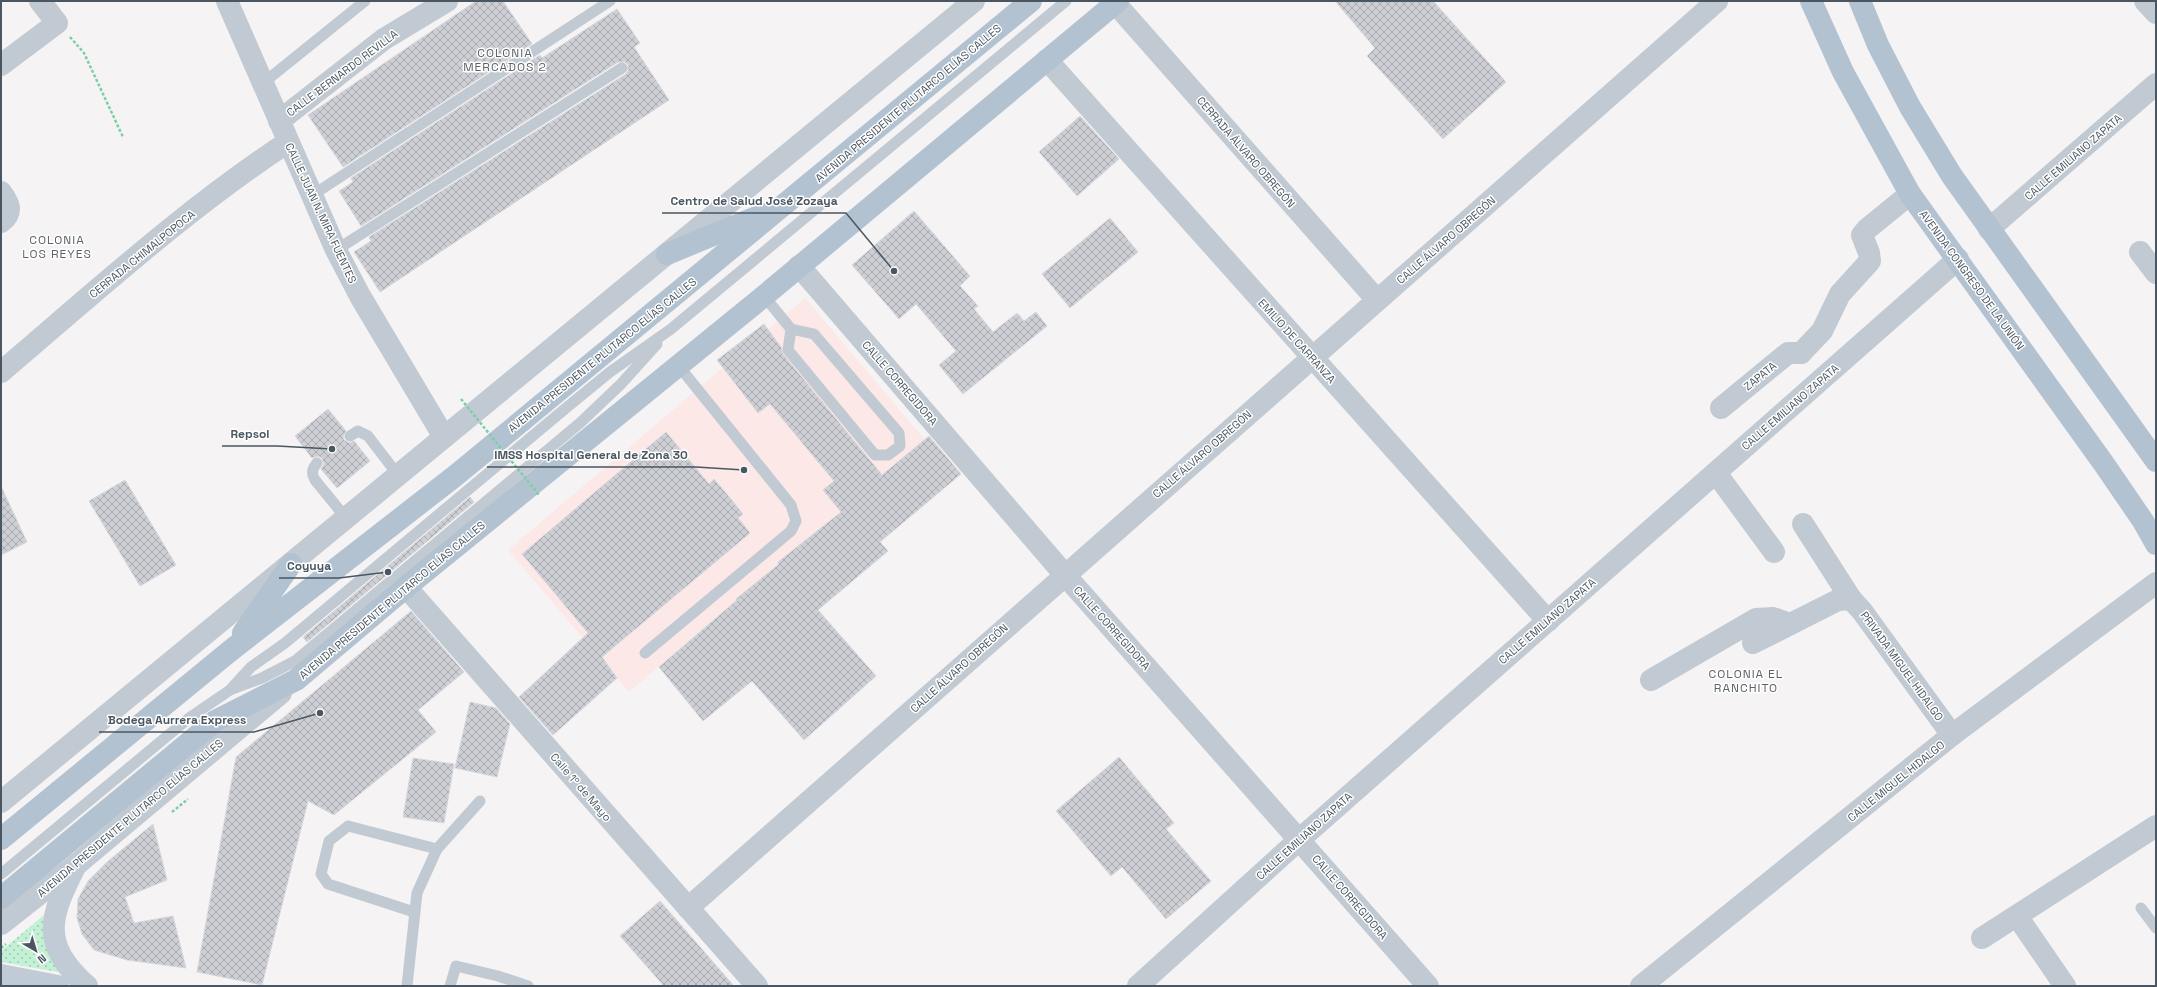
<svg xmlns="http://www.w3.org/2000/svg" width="2157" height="987" viewBox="0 0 2157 987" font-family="'Space Grotesk',sans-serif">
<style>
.medical{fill:#fce8e6}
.grass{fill:url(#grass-dots)}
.building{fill:url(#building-cross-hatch);stroke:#d7d9de}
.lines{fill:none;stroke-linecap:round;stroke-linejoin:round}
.path{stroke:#7ad0a6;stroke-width:2.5;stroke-dasharray:3 2;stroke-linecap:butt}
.service{stroke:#c1cad2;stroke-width:11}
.minor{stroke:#c1cad2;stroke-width:22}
.tertiary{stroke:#c1cad2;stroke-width:22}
.secondary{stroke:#c1cbd6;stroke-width:22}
.primary{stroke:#b3c2d1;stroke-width:22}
.path-bridge{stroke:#7ad0a6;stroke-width:2.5;stroke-dasharray:3 2;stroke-linecap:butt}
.labels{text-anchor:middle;stroke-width:3;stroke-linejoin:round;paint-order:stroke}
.street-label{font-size:11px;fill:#4a5661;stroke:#fff}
.neighbourhood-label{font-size:12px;letter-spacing:1px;fill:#5f6368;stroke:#fff}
.leader{fill:none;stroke:#4a5661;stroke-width:1.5}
.callout-dot{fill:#4a5661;stroke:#fff;stroke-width:1.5}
.callout-label{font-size:12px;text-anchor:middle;font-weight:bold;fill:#4a5661;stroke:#fff;stroke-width:3;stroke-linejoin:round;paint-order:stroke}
</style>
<defs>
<pattern id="grass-dots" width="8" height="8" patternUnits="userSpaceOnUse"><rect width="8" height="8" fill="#c3f1d5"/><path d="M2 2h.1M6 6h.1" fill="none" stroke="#a0c6b0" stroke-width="1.8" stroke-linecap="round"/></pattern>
<pattern id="building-cross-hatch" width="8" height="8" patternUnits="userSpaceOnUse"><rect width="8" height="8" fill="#cdcfd5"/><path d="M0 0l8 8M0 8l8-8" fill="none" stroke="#a8abb0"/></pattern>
</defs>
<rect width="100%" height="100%" fill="#f5f3f3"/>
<polygon class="medical" points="805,298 924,439 629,692 508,550"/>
<polygon class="grass" points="50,910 60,965 58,972 1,962 1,951"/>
<g class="building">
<polygon points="476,1 503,1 532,44 343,167 308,115"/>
<polygon points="1335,1 1433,1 1506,82 1443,139 1367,56 1375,48"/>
<polygon points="617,9 640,43 634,47 669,100 380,292 354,252 371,241 369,237 626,74 628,71 628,65 625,62 618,62 361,226 339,191 353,182 351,178 540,55 542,58"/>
<polygon points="1080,116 1119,159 1077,196 1039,152"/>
<polygon points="914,211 970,276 960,286 978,306 974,309 993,332 1017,313 1024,321 1036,312 1047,326 963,394 939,365 956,351 916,304 899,319 852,265"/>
<polygon points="1110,218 1138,252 1070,308 1042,274"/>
<polygon points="764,324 781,347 783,354 882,475 929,436 961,474 880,542 888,551 818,610 876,676 804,740 752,681 703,721 659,667 737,600 736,599 779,564 778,562 841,512 823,490 834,481 770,404 758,413 717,360"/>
<polygon points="328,409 346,431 343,436 344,440 350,443 354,441 370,461 337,488 321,469 324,464 322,458 318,456 312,458 295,436"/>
<polygon points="666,432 709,484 714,479 731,499 743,514 738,518 750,533 602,657 617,678 553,735 519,697 588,633 522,554"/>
<polygon points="125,480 176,565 140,586 89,501"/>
<polygon points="1,486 27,542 1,555"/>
<polygon points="470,497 474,502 307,642 303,637"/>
<polygon points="411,611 464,672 418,710 436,732 334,815 308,801 262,985 197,972 236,757"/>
<polygon points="470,702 496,708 510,724 497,777 455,768"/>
<polygon points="1119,757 1174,823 1166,829 1211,881 1166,919 1122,867 1111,876 1056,811"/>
<polygon points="413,758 454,764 444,823 403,817"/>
<polygon points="153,824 167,880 125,897 134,923 173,916 186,968 127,960 94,950 82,934 77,918 78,899 88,881 107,862"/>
<polygon points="660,901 734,986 664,986 620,936"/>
</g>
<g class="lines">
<g class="path">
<polyline points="70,37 84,53 123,137"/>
<polyline points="172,812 188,799"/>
<polyline points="1,948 6,944"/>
</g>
<g class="service">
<polyline points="262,84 365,1"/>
<polyline points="311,196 610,1"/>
<polyline points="336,250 622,68"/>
<polyline points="764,296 791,329 814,334 899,433 900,446 888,455 875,455 788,350 791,329"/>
<polyline points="350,436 358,431 368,436 398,475"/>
<path d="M317,463C312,469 311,473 315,480L346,518"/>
<polyline points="645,653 791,531 796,521 791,505 678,365"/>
<polyline points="232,689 262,678 295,661 580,423 621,384 657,344"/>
<polyline points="1,874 189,718 230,690 251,667 285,643 566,408 610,372 671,329 1066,1"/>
<polyline points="2141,908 2156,928"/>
<polyline points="414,912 328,884 321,874 329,841 348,826 437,849"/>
<polyline points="407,986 417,893 437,849 480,801"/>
<polyline points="450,986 456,966 498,976 528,986"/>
</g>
<g class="minor">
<polyline points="227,1 336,250 360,296 444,437"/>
<polyline points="2145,1 2156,13"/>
<polyline points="1115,3 1377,300"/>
<polyline points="1047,60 1548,621"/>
<polyline points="1,65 57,23 40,1"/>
<polyline points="279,121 384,39 447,1"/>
<path d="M1,192C9,203 14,212 1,222"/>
<polyline points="1989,229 2156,84"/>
<polyline points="2140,252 2156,273"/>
<polyline points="799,266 1065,575 1428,986"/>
<polyline points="1801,353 1822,331 1840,294 1870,261 1869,253 1862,235 1867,229 1910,194"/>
<path d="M1,372C94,293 186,209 288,142"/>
<polyline points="1721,408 1788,353 1801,353"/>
<polyline points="1716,473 1774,552"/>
<polyline points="1803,524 1851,599"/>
<polyline points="406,587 757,986"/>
<polyline points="1753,643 1838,600 1851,599 1862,611 1952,735"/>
<polyline points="1651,680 1756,619 1773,618 1790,624"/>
<polyline points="688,908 1717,1"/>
<polyline points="2017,916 2065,986"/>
<polyline points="1982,938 2156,826"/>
<polyline points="1138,986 1300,839 1958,259"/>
</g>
<g class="tertiary">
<polyline points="1,802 974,1"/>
<polyline points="1,924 76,865 281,693"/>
<polyline points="1641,986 1952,735 2156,583"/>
</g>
<g class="secondary">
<path d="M76,865C50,916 39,943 87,986"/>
<polyline points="1,975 58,986"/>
</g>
<g class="primary">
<polyline points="1811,1 1843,72 1910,194 2104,464 2143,521 2156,544"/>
<polyline points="1860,1 1878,45 1910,107 1952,176 2156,461"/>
<polyline points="667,254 764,214"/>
<polyline points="243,633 291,564"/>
<polyline points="1,839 230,651 455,476 1031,1"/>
<polyline points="1,898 215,721 296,680 406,587 764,296 1118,1"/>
</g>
<polyline class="path-bridge" points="461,399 539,495"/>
</g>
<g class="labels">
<g class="street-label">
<text transform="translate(342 73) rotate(-37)" y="4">CALLE BERNARDO REVILLA</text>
<text transform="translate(908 103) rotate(-40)" y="4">AVENIDA PRESIDENTE PLUTARCO ELÍAS CALLES</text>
<text transform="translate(1246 152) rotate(49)" y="4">CERRADA ÁLVARO OBREGÓN</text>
<text transform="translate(2073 157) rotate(-41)" y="4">CALLE EMILIANO ZAPATA</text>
<text transform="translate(321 213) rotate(65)" y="4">CALLE JUAN N. MIRA FUENTES</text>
<text transform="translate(1446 240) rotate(-41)" y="4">CALLE ÁLVARO OBREGÓN</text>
<text transform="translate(142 254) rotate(-39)" y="4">CERRADA CHIMALPOPOCA</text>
<text transform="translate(1972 280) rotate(54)" y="4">AVENIDA CONGRESO DE LA UNIÓN</text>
<text transform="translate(1297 341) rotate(48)" y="4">EMILIO DE CARRANZA</text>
<text transform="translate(602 355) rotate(-39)" y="4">AVENIDA PRESIDENTE PLUTARCO ELÍAS CALLES</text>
<text transform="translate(1760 376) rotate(-39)" y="4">ZAPATA</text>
<text transform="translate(900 383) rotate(49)" y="4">CALLE CORREGIDORA</text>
<text transform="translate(1790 407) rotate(-41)" y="4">CALLE EMILIANO ZAPATA</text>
<text transform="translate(1202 454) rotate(-41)" y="4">CALLE ÁLVARO OBREGÓN</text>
<text transform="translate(392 600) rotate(-40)" y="4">AVENIDA PRESIDENTE PLUTARCO ELÍAS CALLES</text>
<text transform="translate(1547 621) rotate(-41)" y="4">CALLE EMILIANO ZAPATA</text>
<text transform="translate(1112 628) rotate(48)" y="4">CALLE CORREGIDORA</text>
<text transform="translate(1902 666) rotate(54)" y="4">PRIVADA MIGUEL HIDALGO</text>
<text transform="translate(959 668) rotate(-42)" y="4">CALLE ÁLVARO OBREGÓN</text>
<text transform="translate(1896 781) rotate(-39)" y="4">CALLE MIGUEL HIDALGO</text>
<text transform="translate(581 787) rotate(49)" y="4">Calle 1º de Mayo</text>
<text transform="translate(130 818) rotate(-40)" y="4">AVENIDA PRESIDENTE PLUTARCO ELÍAS CALLES</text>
<text transform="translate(1304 836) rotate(-42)" y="4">CALLE EMILIANO ZAPATA</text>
<text transform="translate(1350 897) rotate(49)" y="4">CALLE CORREGIDORA</text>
</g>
<g class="neighbourhood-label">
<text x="505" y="57">COLONIA<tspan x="505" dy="14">MERCADOS 2</tspan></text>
<text x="57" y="244">COLONIA<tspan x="57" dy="14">LOS REYES</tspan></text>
<text x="1746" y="678">COLONIA EL<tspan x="1746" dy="14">RANCHITO</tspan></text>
</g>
</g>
<path class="leader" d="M894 271L846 213H662M332 449L277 446H222M744 470L696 467H487M388 572L339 578H279M320 713L254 732H99"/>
<g class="callout-dot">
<circle cx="894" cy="271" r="4"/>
<circle cx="332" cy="449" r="4"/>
<circle cx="744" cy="470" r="4"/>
<circle cx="388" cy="572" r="4"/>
<circle cx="320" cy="713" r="4"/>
</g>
<g class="callout-label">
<text x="754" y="205">Centro de Salud José Zozaya</text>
<text x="250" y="438">Repsol</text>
<text x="591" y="459">IMSS Hospital General de Zona 30</text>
<text x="309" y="570">Coyuya</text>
<text x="177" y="724">Bodega Aurrera Express</text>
</g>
<rect width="2157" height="987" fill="none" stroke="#4a5661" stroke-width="4"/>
<g transform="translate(36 951) rotate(142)" stroke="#ffffff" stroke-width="3" paint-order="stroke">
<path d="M0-3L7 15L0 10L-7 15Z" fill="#4a5661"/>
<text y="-6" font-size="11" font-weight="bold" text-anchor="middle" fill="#4a5661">N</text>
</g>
</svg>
